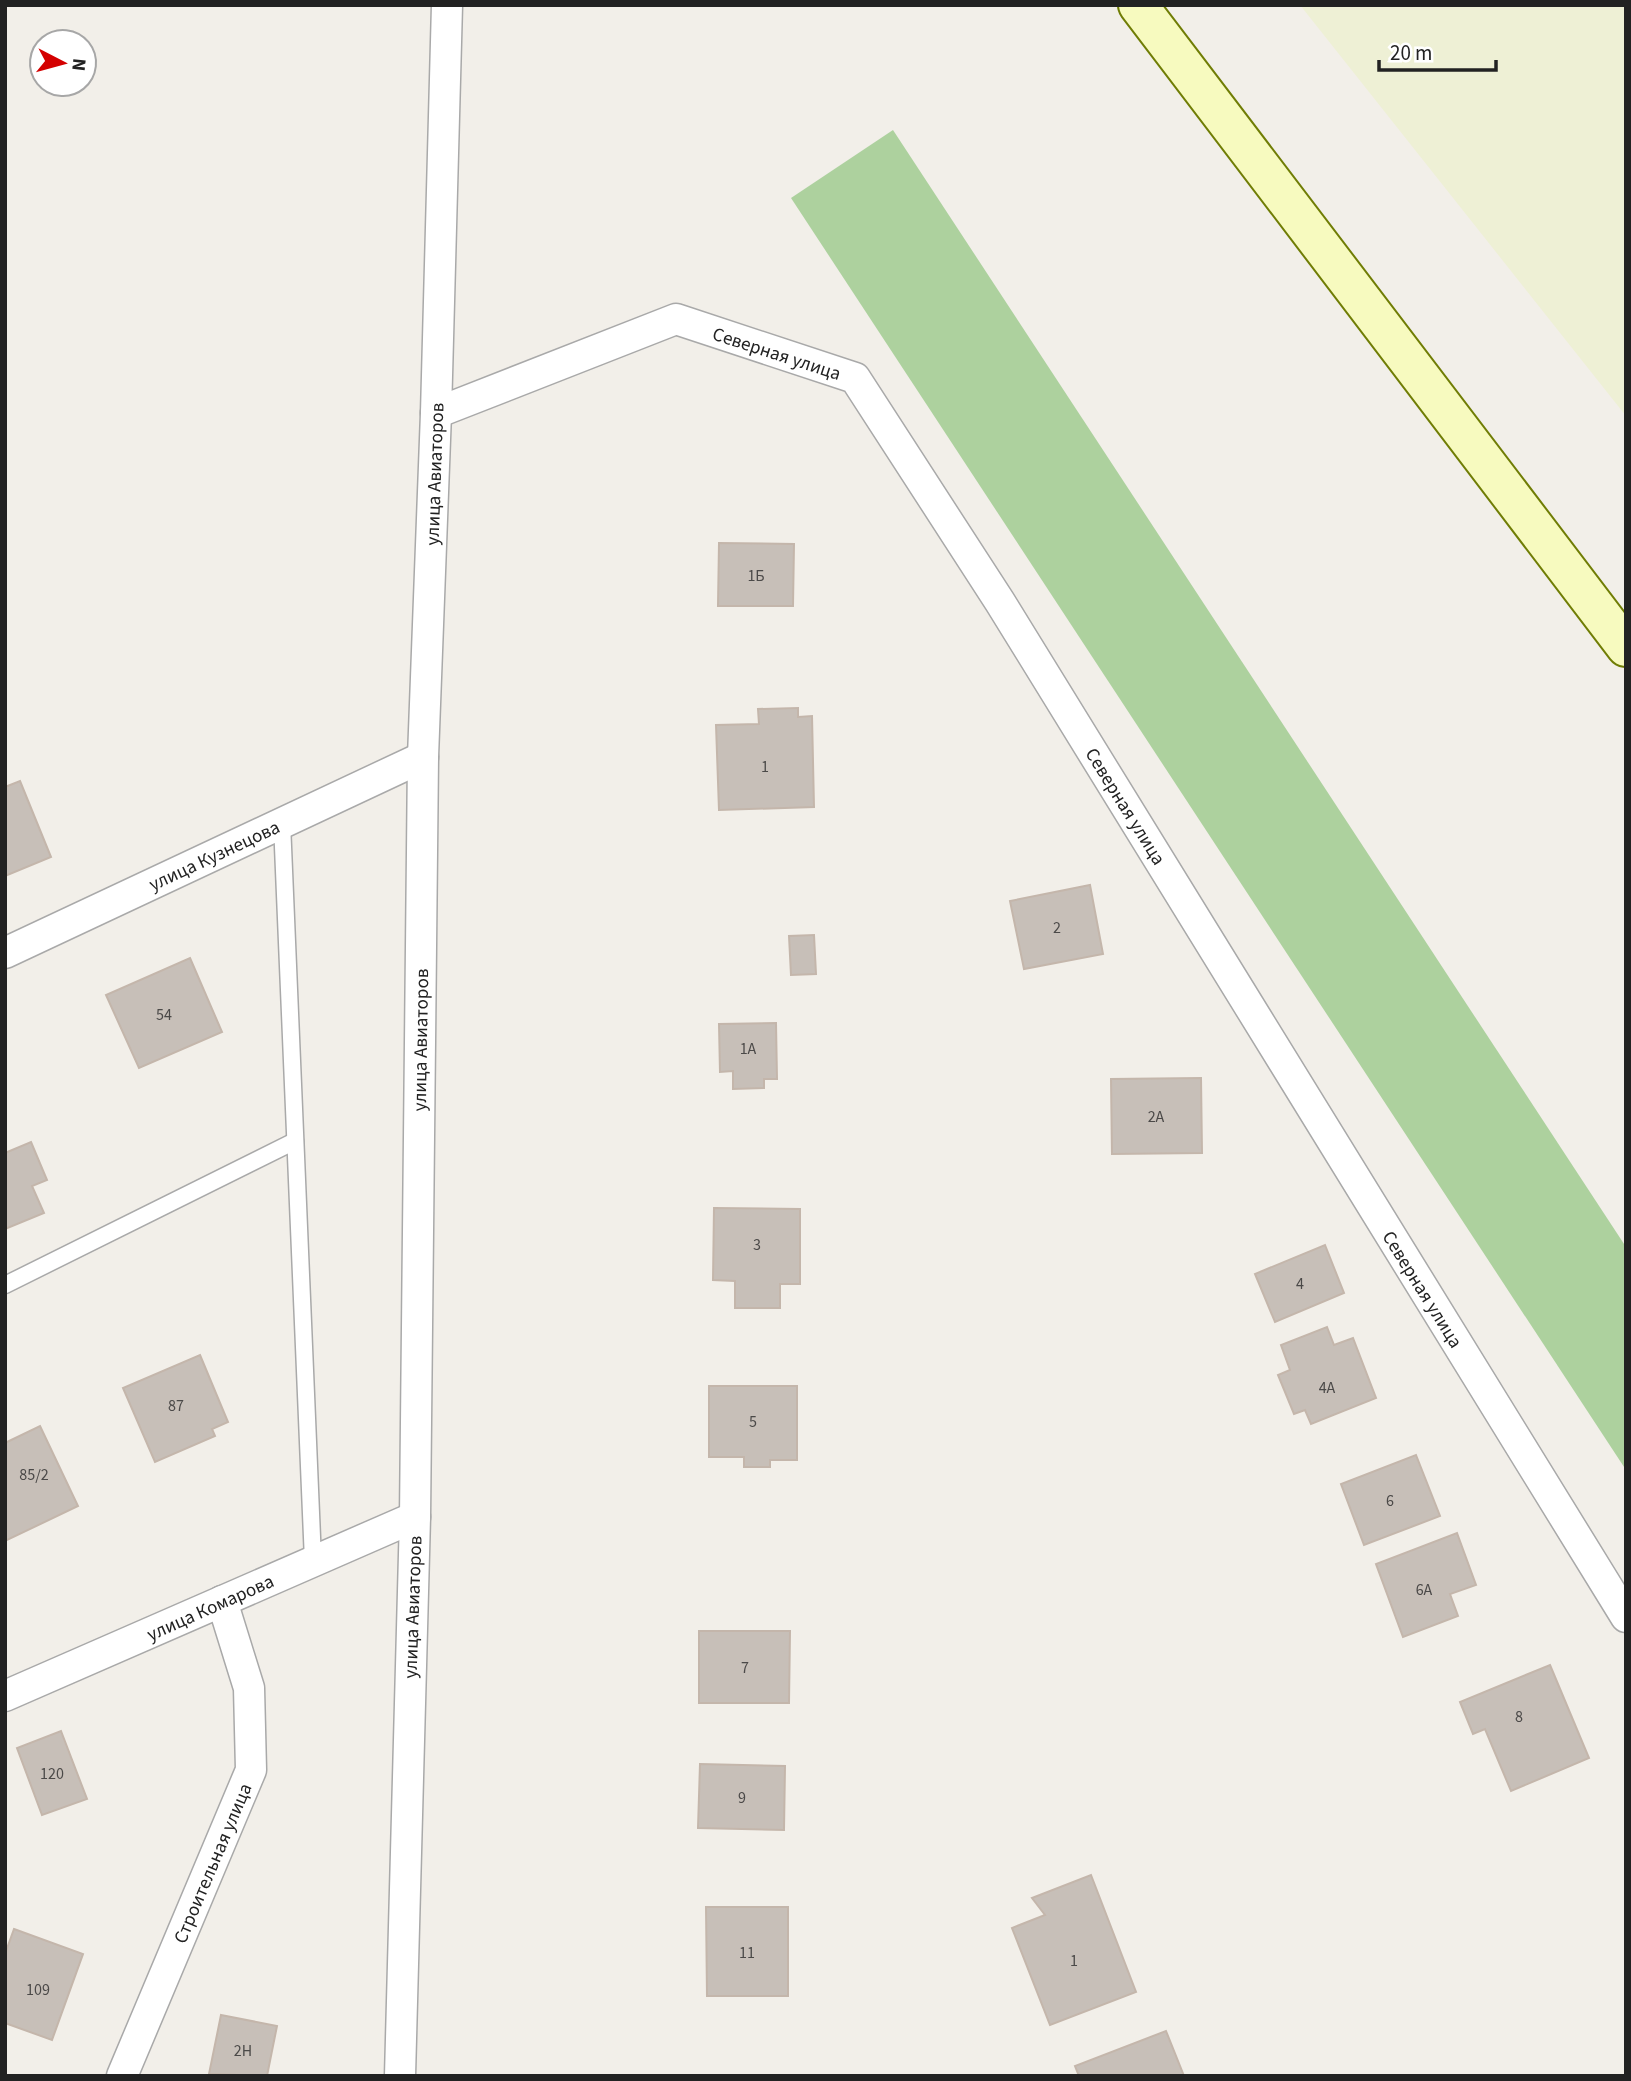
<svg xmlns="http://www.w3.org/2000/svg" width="1631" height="2081" viewBox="0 0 1631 2081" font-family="'Source Sans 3',sans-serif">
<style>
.farmland{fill:#eef0d5}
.forest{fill:#add19e}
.building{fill:#c7bfb8;stroke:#c4b6ab;stroke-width:2}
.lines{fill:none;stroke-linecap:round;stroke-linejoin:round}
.lane-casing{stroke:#a9a9a9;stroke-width:19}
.street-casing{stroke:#a9a9a9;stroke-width:33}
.secondary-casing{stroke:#707d05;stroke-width:42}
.lane{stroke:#fff;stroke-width:16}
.street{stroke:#fff;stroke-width:30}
.secondary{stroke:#f7fabf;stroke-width:38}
.labels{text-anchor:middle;stroke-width:5;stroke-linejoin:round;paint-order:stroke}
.number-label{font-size:16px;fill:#4b4948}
.street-label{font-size:19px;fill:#222;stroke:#fff}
</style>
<rect width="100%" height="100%" fill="#f2efe9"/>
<polygon class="farmland" points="1300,5 1626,5 1626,416"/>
<polygon class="forest" points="893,130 1626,1247 1626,1470 791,198"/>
<g class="building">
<polygon points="719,543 794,544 793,606 718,606"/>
<polygon points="798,708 798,717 812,716 814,807 719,810 716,725 759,724 758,709"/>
<polygon points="20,781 51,857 5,876 5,787"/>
<polygon points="1090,885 1103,954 1024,969 1010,901"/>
<polygon points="814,935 816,974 791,975 789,936"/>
<polygon points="190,958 222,1032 139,1068 106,995"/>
<polygon points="776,1023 777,1079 764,1079 764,1088 733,1089 733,1071 720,1072 719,1024"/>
<polygon points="1201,1078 1202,1153 1112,1154 1111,1079"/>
<polygon points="31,1142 47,1180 32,1186 44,1213 5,1229 5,1153"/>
<polygon points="714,1208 800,1209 800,1284 780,1284 780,1308 735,1308 735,1281 713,1280"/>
<polygon points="1325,1245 1344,1293 1275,1322 1255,1274"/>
<polygon points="1327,1327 1334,1345 1353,1338 1376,1398 1311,1424 1305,1410 1294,1414 1278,1375 1290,1370 1281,1345"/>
<polygon points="200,1355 228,1422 212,1429 215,1436 155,1462 123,1388"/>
<polygon points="709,1386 797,1386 797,1460 770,1460 770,1467 744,1467 744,1457 709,1457"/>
<polygon points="40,1426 78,1506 5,1541 5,1443"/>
<polygon points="1416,1455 1440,1516 1364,1545 1341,1484"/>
<polygon points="1457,1533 1476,1585 1450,1594 1458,1616 1403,1637 1376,1564"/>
<polygon points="699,1631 790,1631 789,1703 699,1703"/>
<polygon points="1550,1665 1589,1758 1511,1791 1485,1729 1473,1734 1460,1702"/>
<polygon points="61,1731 87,1799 42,1815 17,1748"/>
<polygon points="700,1764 785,1766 784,1830 698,1828"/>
<polygon points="1091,1875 1136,1992 1050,2025 1012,1928 1045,1915 1032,1898"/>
<polygon points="706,1907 788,1907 788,1996 707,1996"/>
<polygon points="14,1929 83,1954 52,2040 5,2023 5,1954"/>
<polygon points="221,2015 277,2026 267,2076 209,2074"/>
<polygon points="1166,2031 1184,2076 1079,2076 1075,2066"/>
</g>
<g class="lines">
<g class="lane-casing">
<g id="lane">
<polyline points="282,823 313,1561"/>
<polyline points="5,1285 295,1141"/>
</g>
</g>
<g class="street-casing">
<g id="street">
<polyline points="436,413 676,319 855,378 1000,602 1626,1617"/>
<polyline points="5,953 423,757"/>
<polyline points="5,1696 415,1517"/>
<polyline points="122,2076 251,1770 249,1688 222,1601"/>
<polyline points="400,2076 415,1517 423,757 436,413 447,5"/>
</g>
</g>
<g class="secondary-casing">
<polyline id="secondary" points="1138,5 1626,647"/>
</g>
<use href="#lane" class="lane"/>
<use href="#street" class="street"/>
<use href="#secondary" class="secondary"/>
</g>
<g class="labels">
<g class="number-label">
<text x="756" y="581">1Б</text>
<text x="765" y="772">1</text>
<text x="1057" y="933">2</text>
<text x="164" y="1020">54</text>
<text x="748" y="1054">1А</text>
<text x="1156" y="1122">2А</text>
<text x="757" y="1250">3</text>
<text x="1300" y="1289">4</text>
<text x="1327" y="1393">4А</text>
<text x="176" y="1411">87</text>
<text x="753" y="1427">5</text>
<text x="34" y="1480">85/2</text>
<text x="1390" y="1506">6</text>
<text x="1424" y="1595">6А</text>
<text x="745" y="1673">7</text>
<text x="1519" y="1722">8</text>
<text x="52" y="1779">120</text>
<text x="742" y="1803">9</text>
<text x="747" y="1958">11</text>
<text x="1074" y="1966">1</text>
<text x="38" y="1995">109</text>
<text x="243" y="2056">2Н</text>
</g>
<g class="street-label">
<text transform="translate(777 353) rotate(18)" y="7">Северная улица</text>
<text transform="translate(434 474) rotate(-88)" y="7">улица Авиаторов</text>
<text transform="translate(1126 806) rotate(58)" y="7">Северная улица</text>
<text transform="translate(214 855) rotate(-25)" y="7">улица Кузнецова</text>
<text transform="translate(420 1040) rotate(-89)" y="7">улица Авиаторов</text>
<text transform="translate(1423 1289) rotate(58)" y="7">Северная улица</text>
<text transform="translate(210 1607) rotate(-24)" y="7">улица Комарова</text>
<text transform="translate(412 1607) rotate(-88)" y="7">улица Авиаторов</text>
<text transform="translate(212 1863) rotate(-67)" y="7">Строительная улица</text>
</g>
</g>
<rect width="1631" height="2081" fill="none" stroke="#222222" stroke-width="14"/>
<g transform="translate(63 63) rotate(96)"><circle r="33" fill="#ffffff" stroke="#a7a7a7" stroke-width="2"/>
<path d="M0-5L12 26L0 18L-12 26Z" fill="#d40000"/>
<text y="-10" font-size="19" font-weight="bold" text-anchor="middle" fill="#222222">N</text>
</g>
<path d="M1379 60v10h117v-10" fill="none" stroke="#222222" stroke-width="3.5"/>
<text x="1390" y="60" font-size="21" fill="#222222" stroke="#ffffff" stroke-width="5" paint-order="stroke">20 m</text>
</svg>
